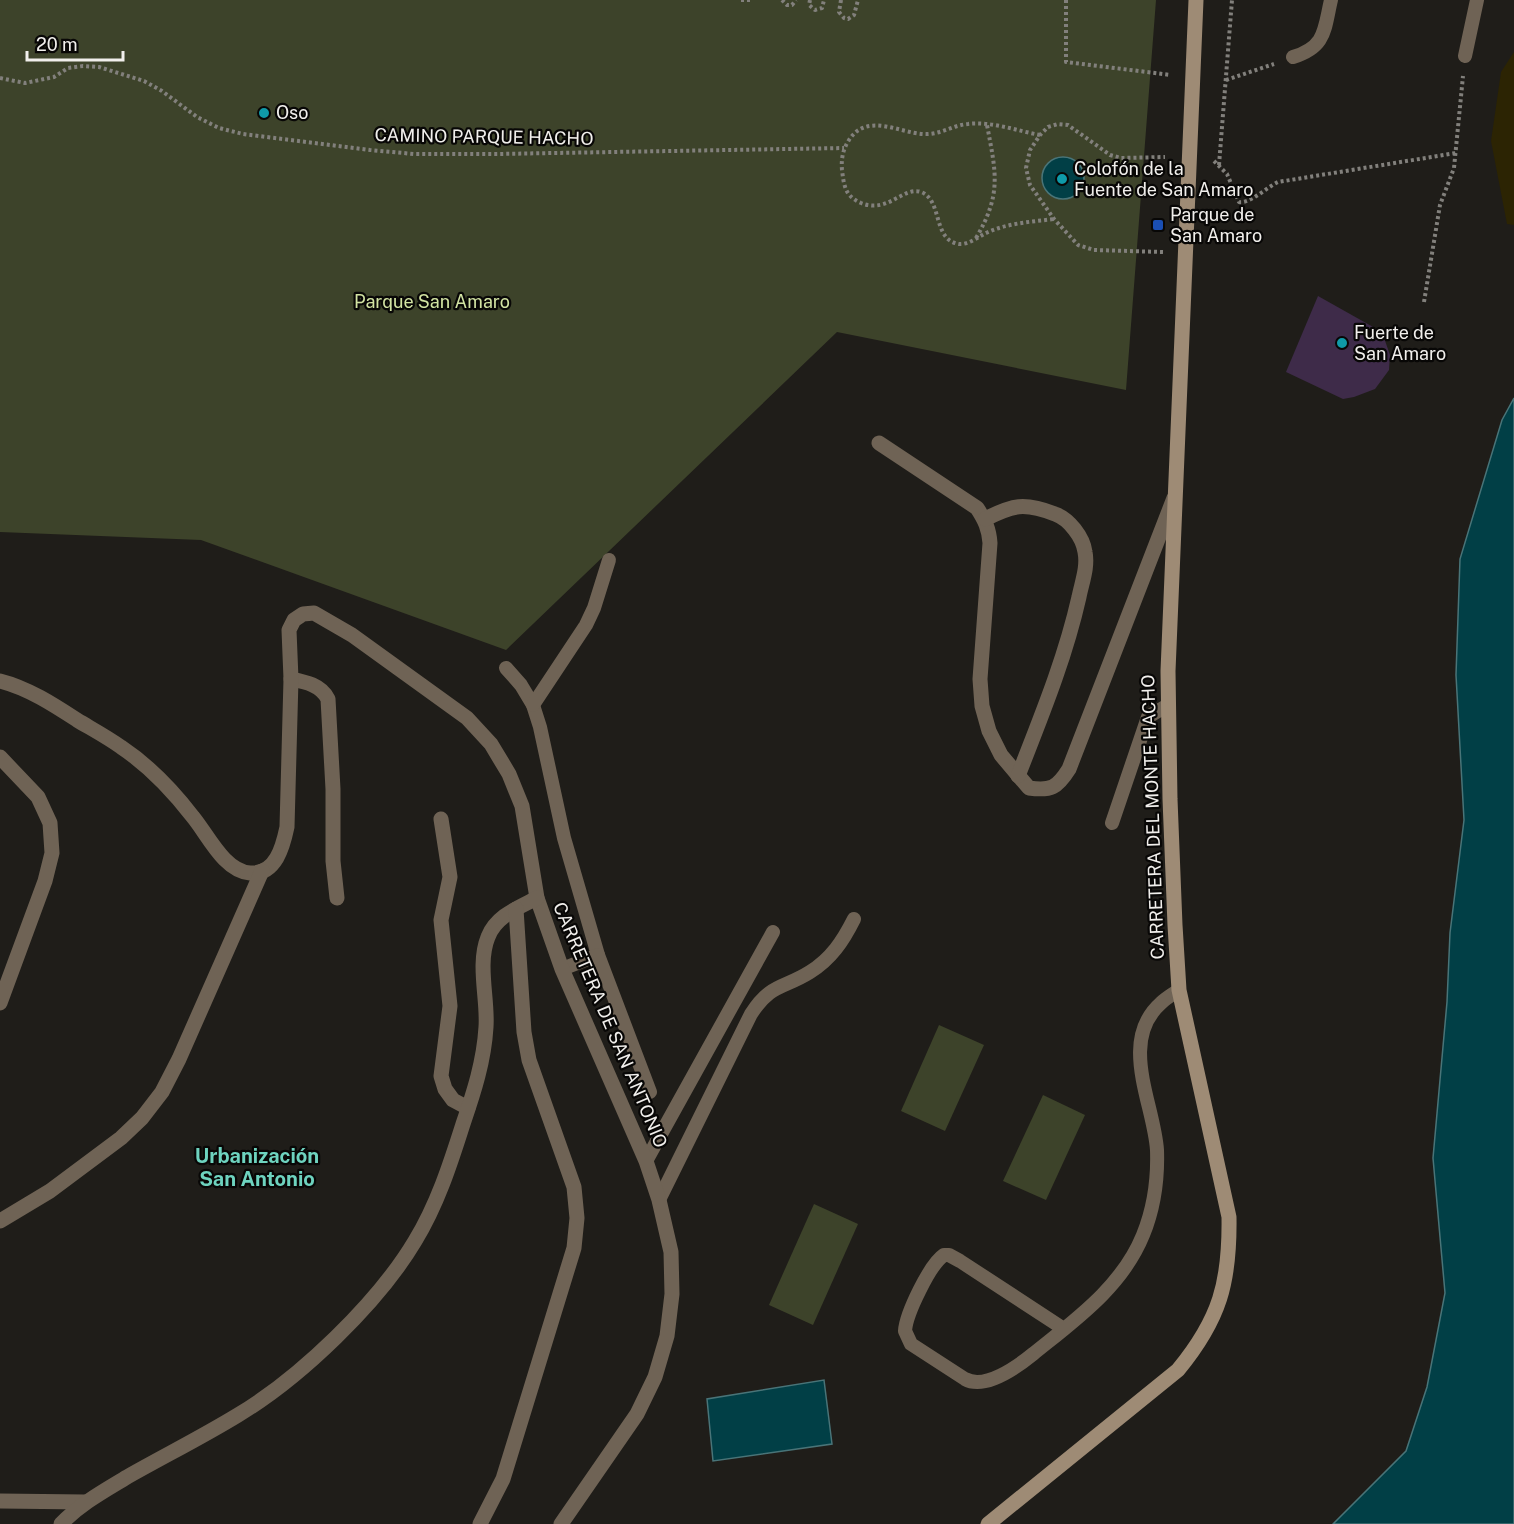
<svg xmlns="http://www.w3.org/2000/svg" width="1514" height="1524" viewBox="0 0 1514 1524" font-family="'Public Sans',sans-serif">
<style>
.green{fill:#3d432a}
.sand{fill:#2c2403}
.water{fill:#013f46;stroke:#497478;stroke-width:1.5}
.building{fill:#3e2b49}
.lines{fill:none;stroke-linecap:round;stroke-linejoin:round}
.path{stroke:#82807c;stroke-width:4;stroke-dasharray:3 3;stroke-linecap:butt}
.service{stroke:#6f6355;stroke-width:14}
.minor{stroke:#6f6355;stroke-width:15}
.secondary{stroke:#9e8b75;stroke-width:15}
.culture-dot{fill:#0f9aa8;stroke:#080706;stroke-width:2}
.transit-dot{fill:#1a4fb4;stroke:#080706;stroke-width:2}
.labels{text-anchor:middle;stroke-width:4.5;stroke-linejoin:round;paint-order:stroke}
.poi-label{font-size:18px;fill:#f1efec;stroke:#080706;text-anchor:start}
.street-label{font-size:18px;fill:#f1efec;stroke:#080706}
.park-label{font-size:18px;fill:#d2e3a2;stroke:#080706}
.neighbourhood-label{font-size:20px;font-weight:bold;fill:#6ed3bf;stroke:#080706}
</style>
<rect width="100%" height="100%" fill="#1f1d19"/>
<g class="green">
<polygon points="0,0 1156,0 1126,390 837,332 506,650 201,540 0,532"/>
<polygon points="939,1025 984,1045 945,1131 901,1111"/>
<polygon points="1043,1095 1085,1115 1046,1200 1003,1181"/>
<polygon points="814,1204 858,1224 813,1325 769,1305"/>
</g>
<polygon class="sand" points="1514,52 1514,225 1507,224 1491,141 1501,72"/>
<g class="water">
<circle cx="1063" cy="178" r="21"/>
<polygon points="1514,398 1514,1524 1333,1524 1406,1451 1427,1387 1445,1293 1433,1158 1447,1002 1450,933 1464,820 1456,675 1460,559 1502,420"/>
<polygon points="824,1380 832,1444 713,1461 707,1399"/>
</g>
<polygon class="building" points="1318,296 1382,332 1390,355 1389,370 1375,389 1354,397 1343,399 1286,372"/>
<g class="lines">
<g class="path">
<polyline points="741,0 751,0"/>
<polyline points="782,0 787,5 792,5 796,0"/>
<polyline points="810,0 809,5 815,10 822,8 824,0"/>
<polyline points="841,0 839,12 844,18 848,19 854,15 858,0"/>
<polyline points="1066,0 1066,62 1171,75"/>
<polyline points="0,78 25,83 54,77 68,68 83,66 99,67 144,81 162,91 197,117 219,128 243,134 370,150 414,154 497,154 844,148"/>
<polyline points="1226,80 1274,64"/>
<path d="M1040,135C1018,131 991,121 968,124C953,125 940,135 924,134C899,133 867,112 849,140C843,149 841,159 842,170C844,186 845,196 861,203C888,214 903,186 921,192C943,200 932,240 959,244C967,245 977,238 984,234C1006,223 1030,222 1054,219"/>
<path d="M1214,161L1227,174L1239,202C1250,204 1267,187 1278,182L1456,153"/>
<polyline points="1219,165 1232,0"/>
<path d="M976,238C1002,194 996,173 987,125"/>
<polyline points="1163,252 1094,250 1078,245 1054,219 1030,185 1026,168 1030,150 1040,135 1048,127 1058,124 1068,125 1110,155 1121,158 1165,157"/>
<polyline points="1424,302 1440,205 1454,168 1463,76"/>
</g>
<g class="service">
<polyline points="1465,56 1477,0"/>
<path d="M1293,57C1326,47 1324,30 1331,0"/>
<polyline points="506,668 521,685 533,705 540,727 564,838 598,955 650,1092"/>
<polyline points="533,705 586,625 594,608 609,560"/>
<polyline points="1112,823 1148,717 1168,705"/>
<polyline points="562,969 598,955"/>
<polyline points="646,1161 773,932"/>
<path d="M659,1200L751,1014C771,983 783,989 810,972C831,959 843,941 854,919"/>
<path d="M1064,1329L960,1261L949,1255H944C930,1264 906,1314 905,1331L911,1344L965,1379C985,1390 1017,1367 1033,1354C1075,1320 1122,1287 1143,1235C1154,1208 1158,1179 1157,1150C1154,1104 1118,1041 1161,1003C1166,998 1173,994 1179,990"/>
</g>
<g class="minor">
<path d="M879,443L977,508C985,520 989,529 990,543L980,679L982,706L989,731L1001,755L1029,788C1051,791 1057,788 1069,769L1174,498"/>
<path d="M985,519C1013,505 1024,502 1055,514C1069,519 1083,537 1085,552C1088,567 1082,582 1079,597C1065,659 1041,717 1018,776"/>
<path d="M291,679C306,682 321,685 328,699L333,789V861L337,898"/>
<path d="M0,681C28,688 54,705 77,720C92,729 107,737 121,747C148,765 173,791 193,817C208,835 224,871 250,873C276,875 283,846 287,827L291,679L289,630L294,620L303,614L314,613L352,635L467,718L491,744L509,774L522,806L537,898L562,969L646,1161L659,1200L671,1252L672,1294L667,1336L655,1377L637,1414L561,1524"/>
<polyline points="0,757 38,797 50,823 52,853 45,881 0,1003"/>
<polyline points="441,819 450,877 441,920 450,1006 441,1076 445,1089 453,1100 468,1108"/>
<polyline points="0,1221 50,1191 121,1138 142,1118 162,1092 179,1059 262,871"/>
<polyline points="0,1501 85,1502"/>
<path d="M61,1524C80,1504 104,1491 127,1477C164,1456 202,1437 238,1415C300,1378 378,1303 415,1241C437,1205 450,1165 463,1124C474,1092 484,1061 486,1027C488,999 477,964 488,937C496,916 518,908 537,898"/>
<polyline points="480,1524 503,1479 574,1248 577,1218 574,1187 529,1060 524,1032 516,909"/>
</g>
<path class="secondary" d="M988,1524L1178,1370C1220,1319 1230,1282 1229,1217L1179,990L1175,925L1170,799L1168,671L1196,0"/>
</g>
<g class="culture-dot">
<circle cx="264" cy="113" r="6"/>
<circle cx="1062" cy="179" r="6"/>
<circle cx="1342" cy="343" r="6"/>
</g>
<rect class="transit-dot" x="1152" y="219" width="12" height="12" rx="3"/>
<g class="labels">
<g class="poi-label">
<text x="276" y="119">Oso</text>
<text x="1074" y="175">Colofón de la<tspan x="1074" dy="21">Fuente de San Amaro</tspan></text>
<text x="1170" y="221">Parque de<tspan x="1170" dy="21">San Amaro</tspan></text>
<text x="1354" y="339">Fuerte de<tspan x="1354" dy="21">San Amaro</tspan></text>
</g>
<g class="street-label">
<text transform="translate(484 137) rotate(1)" y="6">CAMINO PARQUE HACHO</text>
<text transform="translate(1153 817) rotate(-92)" y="6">CARRETERA DEL MONTE HACHO</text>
<text transform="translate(610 1025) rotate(67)" y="6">CARRETERA DE SAN ANTONIO</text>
</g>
<g class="park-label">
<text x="432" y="308">Parque San Amaro</text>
</g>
<g class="neighbourhood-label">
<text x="257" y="1163">Urbanización<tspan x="257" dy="23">San Antonio</tspan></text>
</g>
</g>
<path d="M27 51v9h96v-9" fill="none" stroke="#f1efec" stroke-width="3"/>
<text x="36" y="51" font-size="18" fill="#f1efec" stroke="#080706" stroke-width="4.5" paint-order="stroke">20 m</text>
</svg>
